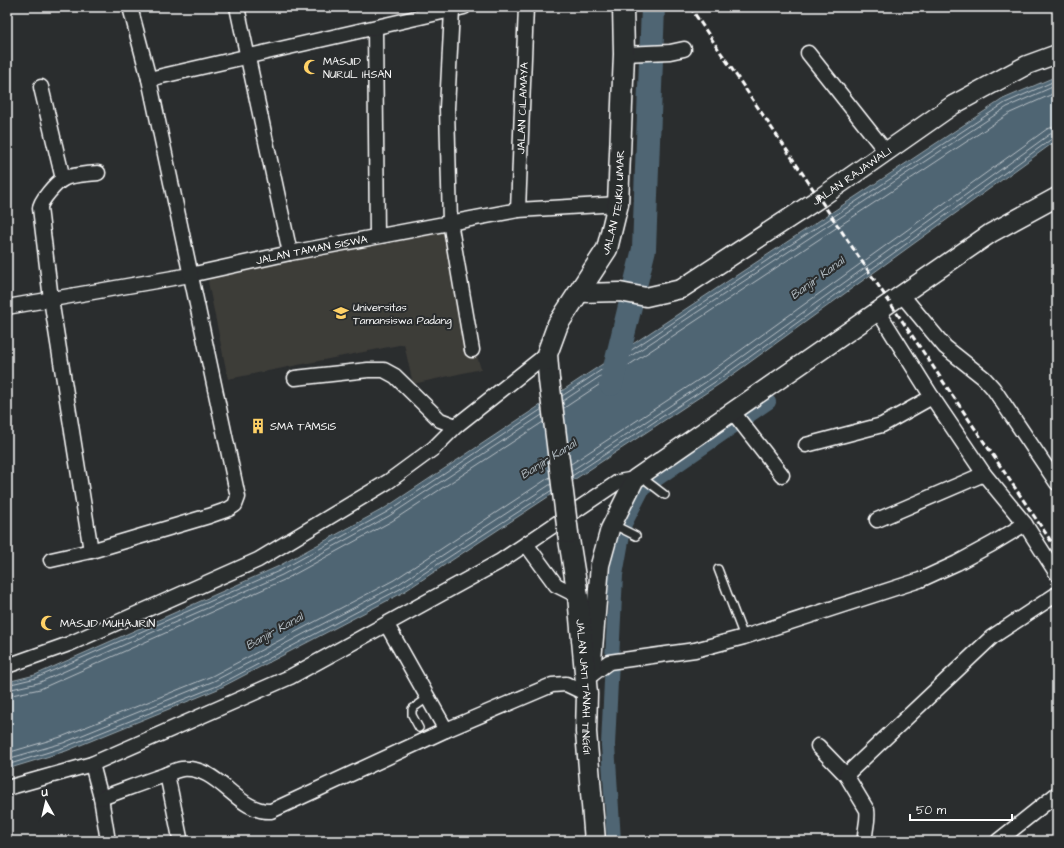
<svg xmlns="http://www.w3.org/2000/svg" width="1064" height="848" viewBox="0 0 1064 848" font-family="'Architects Daughter',sans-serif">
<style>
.built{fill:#3d3c38}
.water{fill:#4f6573;stroke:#95a3ab}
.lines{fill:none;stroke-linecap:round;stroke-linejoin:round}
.shore{stroke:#b9c1c7;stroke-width:1}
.canal{stroke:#4f6573;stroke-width:14}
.river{stroke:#4f6573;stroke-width:24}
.service-casing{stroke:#fff;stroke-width:10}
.minor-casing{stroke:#fff;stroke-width:17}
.tertiary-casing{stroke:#fff;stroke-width:21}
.secondary-casing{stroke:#fff;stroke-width:23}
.service{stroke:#2a2d2e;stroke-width:7}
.minor{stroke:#2a2d2e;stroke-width:14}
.tertiary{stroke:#2a2d2e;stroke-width:18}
.secondary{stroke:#2a2d2e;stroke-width:20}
.rail{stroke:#fff;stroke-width:3;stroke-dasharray:6 3;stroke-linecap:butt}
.secondary-bridge-casing{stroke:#fff;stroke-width:23;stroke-linecap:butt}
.secondary-bridge{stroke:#2a2d2e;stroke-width:20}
.labels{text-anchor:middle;stroke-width:4;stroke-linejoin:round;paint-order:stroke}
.poi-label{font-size:11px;fill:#fff;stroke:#2a2d2e;text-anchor:start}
.street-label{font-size:11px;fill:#fff;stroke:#2a2d2e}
.water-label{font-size:12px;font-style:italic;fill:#b0bac0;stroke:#2a2d2e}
</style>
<rect width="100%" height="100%" fill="#2a2d2e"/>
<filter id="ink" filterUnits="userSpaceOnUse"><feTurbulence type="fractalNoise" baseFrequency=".025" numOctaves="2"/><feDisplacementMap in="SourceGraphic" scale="8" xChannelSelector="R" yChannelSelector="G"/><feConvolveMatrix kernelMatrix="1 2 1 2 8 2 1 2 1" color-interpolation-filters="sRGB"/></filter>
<g filter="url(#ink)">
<polygon class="built" points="449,230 473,343 481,369 413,384 404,344 228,379 208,282 213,274"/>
<polygon class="water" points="1057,76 1057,140 721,383 402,593 218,689 66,751 7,769 7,682 35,675 277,567 385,508 1003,99"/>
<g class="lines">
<g class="shore">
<polyline points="562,396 1005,103 1057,80"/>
<polyline points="563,401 1007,107 1057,85"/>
<polyline points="564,408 1010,113 1057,92"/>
<polyline points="571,464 712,371 1047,129 1057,126"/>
<polyline points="571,471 715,376 1050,134 1057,132"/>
<polyline points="572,476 718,380 1053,138 1057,137"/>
<polyline points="7,685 36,678 279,571 387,512 542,409"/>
<polyline points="7,690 38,683 282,575 389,516 542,415"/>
<polyline points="7,696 40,689 284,580 392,521 543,422"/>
<polyline points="7,753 61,737 212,676 394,580 550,477"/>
<polyline points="7,759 63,743 214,681 397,585 551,484"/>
<polyline points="7,765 65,747 217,686 400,589 552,490"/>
</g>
<polyline class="canal" points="614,841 608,745 616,575 625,524 643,489 769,402"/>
<polyline class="river" points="611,384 644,249 653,7"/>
<g class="service-casing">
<g id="service">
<polyline points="643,474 648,482 665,495"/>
<polyline points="613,528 616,526 636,536"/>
<polyline points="718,569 744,637"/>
<polyline points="419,728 412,715 412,709 429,697"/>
</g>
</g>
<g class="minor-casing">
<g id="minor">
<polyline points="237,7 290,253"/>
<polyline points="452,10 447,108 450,222 472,350"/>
<polyline points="375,28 377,236"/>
<polyline points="808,53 887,153"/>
<polyline points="624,54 670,52 684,49"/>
<polyline points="149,79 464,7"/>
<polyline points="41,87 63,179"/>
<path id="s1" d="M518,210L526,7"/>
<polyline points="902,295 945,347 984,378 993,388 1057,483"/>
<path id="s2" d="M7,307L190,275L290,253L518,210L618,204"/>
<polyline points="878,311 932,397 984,474 1025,524 1057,574"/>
<polyline points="295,378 368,370 384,370 395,376 440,420 456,426"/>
<polyline points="731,414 736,416 782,475"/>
<polyline points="806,445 882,425 932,397"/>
<polyline points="877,520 984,474"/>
<polyline points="526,544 618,482 635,479"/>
<path d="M91,551L51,299L40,208C40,201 56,183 63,179C70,175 89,174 98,173"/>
<polyline points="51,560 91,551 209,516 229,509 235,505 238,497 149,79 130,7"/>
<polyline points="387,625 446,730"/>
<polyline points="7,666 69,644 258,560 389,481 434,448 456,426 547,354"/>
<polyline points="590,676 609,662 695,650 744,637 920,580 957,563 992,544 1025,524"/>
<path d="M818,746L846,775L867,810C869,820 864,831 865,841"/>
<polyline points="92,764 101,798 108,841"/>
<polyline points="167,774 180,838"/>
<polyline points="846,775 992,637 1057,594"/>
<polyline points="7,788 92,764 290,677 499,562 526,544 556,585 578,596"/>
<path d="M101,798C121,791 141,783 162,776C168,774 175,770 182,769C219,765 237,813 271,811L446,730L552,685L566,684L587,694"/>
<polyline points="998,841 1057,794"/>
</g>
</g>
<g class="tertiary-casing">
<g id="tertiary">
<path id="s3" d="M579,293L620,292L646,297L681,289L820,198L953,105L1027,65L1057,54"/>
<polyline points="591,673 600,565 610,529 635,479 991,233 1057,197"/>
</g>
</g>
<g class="secondary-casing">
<g id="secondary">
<path id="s4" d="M549,380L547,354L558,324L607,249L618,204L624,54L623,7"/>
<path id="s5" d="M568,533L578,596L587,694L586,732L595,841"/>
</g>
</g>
<use href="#service" class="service"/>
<use href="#minor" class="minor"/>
<use href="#tertiary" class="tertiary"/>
<use href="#secondary" class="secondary"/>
<polyline class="rail" points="690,7 1057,550"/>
<g class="secondary-bridge-casing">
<polyline id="secondary-bridge" points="549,380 568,533"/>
</g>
<use href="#secondary-bridge" class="secondary-bridge"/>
</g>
</g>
<defs>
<g id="mosque-bare" transform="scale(1.2)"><path d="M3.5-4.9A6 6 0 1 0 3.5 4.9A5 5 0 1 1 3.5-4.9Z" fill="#ffd166" stroke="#2a2d2e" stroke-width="2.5" paint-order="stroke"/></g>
<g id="university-bare" transform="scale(1.2)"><path d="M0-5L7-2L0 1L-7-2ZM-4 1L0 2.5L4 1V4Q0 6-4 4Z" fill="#ffd166" stroke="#2a2d2e" stroke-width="2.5" paint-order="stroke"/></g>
<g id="building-bare" transform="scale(1.2)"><path d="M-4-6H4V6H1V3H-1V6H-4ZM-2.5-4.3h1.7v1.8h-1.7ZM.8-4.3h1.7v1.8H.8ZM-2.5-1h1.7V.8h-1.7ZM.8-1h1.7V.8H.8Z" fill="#ffd166" stroke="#2a2d2e" stroke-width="2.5" paint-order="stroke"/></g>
</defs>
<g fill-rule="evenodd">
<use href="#mosque-bare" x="311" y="67"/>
<use href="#university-bare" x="341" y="313"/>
<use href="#building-bare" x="258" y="426"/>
<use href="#mosque-bare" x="48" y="623"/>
</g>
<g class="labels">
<g class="poi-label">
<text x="323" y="65">MASJID<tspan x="323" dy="13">NURUL IHSAN</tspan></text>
<text x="353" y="311">Universitas<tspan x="353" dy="13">Tamansiswa Padang</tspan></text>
<text x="270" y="430">SMA TAMSIS</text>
<text x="60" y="627">MASJID MUHAJIRIN</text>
</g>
<g class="street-label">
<text dy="4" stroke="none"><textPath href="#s1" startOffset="102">JALAN CILAMAYA</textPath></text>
<text dy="4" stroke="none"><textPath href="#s3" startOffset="308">JALAN RAJAWALI</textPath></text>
<text dy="4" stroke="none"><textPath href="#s4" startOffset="195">JALAN TEUKU UMAR</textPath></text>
<text dy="4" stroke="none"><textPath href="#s2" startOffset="310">JALAN TAMAN SISWA</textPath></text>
<text dy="4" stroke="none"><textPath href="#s5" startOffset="155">JALAN JATI TANAH TINGGI</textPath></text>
</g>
<g class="water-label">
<text transform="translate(817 278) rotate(-36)" y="4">Banjir Kanal</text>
<text transform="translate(548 459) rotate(-32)" y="4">Banjir Kanal</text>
<text transform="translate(274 631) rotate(-29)" y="4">Banjir Kanal</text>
</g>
</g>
<rect width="1064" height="848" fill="none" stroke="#2a2d2e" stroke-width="24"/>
<rect x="12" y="12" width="1040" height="824" fill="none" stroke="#fff" stroke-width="1.5" filter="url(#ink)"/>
<g transform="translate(46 802) rotate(352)" stroke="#2a2d2e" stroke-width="3" paint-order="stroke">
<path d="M0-3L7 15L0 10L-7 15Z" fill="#ffffff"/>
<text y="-6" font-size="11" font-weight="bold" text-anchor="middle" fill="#ffffff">U</text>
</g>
<path d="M910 814v6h102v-6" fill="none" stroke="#ffffff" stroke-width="2"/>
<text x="916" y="814" font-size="12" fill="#ffffff" stroke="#2a2d2e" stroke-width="3" paint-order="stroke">50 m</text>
</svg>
